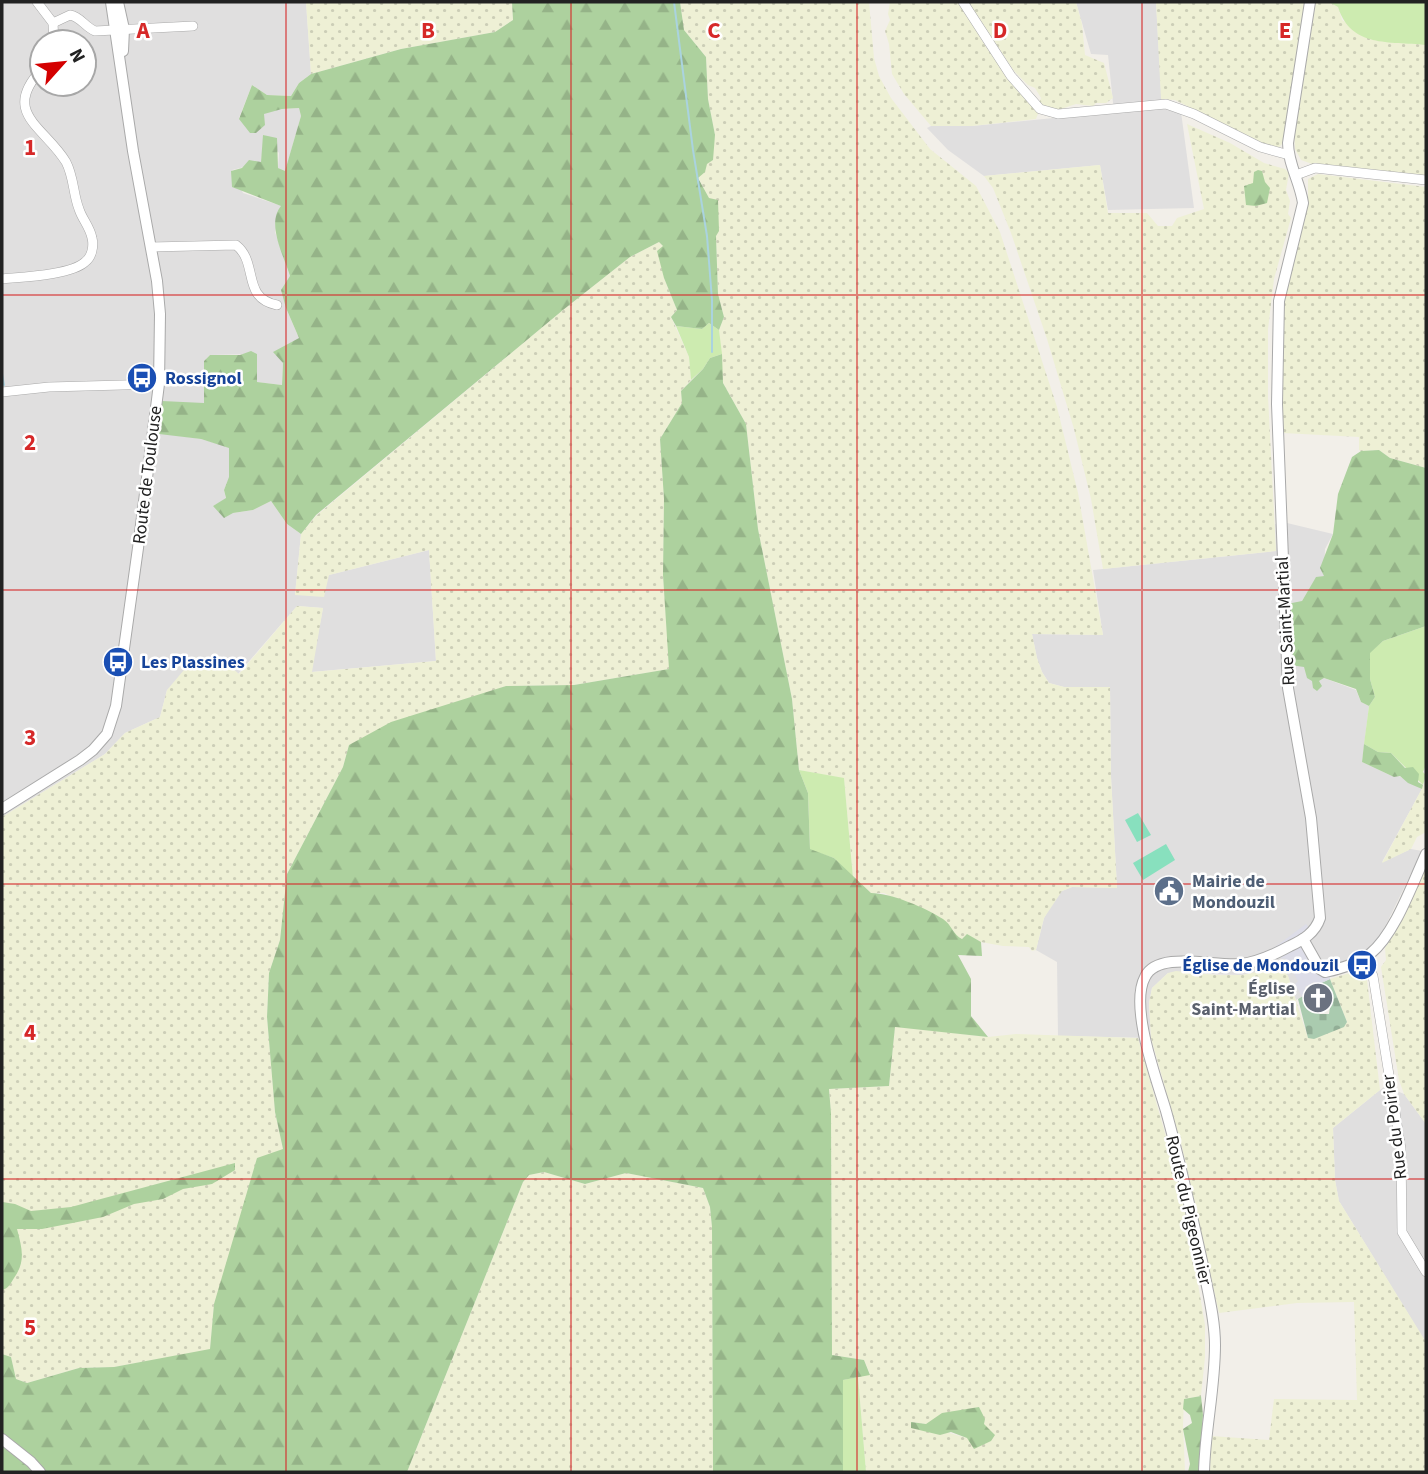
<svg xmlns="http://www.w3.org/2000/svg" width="1428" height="1474" viewBox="0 0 1428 1474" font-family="'Source Sans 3',sans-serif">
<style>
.residential{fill:#e0dfdf;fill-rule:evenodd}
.farmland{fill:url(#farmland-dots);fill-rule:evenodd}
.grass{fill:#cdebb0}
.forest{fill:url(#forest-firs)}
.cemetery{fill:url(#cemetery-stones)}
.pitch{fill:#88e0be}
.plaza{fill:#dddde8}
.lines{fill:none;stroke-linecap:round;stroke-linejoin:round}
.stream{stroke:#aad3df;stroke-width:2}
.minor-casing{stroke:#a9a9a9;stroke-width:10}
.tertiary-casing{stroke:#a9a9a9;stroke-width:12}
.minor{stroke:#fff;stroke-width:9}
.tertiary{stroke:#fff;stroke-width:10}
.grid{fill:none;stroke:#d62828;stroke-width:2;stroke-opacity:0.55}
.labels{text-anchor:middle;stroke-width:5;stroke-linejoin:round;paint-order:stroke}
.transit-label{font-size:18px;font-weight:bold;fill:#164399;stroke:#fff;text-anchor:start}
.street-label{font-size:18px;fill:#222;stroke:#fff}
.service-label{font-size:18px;font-weight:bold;fill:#4e5e75;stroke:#fff;text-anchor:start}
.worship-label{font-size:18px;font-weight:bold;fill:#5b616d;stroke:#fff;text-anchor:end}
.grid-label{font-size:23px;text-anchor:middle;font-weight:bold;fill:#d62828;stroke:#fff;stroke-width:5;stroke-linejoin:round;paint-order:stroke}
</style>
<defs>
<pattern id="farmland-dots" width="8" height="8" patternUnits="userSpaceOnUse" patternTransform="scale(1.75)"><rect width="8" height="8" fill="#eef0d5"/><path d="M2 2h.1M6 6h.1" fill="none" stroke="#ccceb7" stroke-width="1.8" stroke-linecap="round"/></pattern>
<pattern id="forest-firs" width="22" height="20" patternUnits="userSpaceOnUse" patternTransform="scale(1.75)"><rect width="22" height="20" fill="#add19e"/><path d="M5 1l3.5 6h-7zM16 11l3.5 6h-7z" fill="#95b388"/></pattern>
<pattern id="cemetery-stones" width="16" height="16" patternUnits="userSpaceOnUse" patternTransform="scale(1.75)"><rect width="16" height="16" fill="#aacbaf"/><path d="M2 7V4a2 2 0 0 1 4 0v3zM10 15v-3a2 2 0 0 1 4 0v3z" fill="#92ae96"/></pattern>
</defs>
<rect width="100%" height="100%" fill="#f2efe9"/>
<g class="residential">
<path d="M2,2H306L311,74L299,83L291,96L267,95L252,85L239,118L282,109L299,108L301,116L285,172L278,168L279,153L264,135L261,163L232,170L243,193L282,206L275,232L290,276L286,308L299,338L283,363L282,385L256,382L257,354L210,355L204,361V403L159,433L201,439L229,447V478L224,490L226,499L213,506L233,513L253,510L271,501L287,524L301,534L295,595L329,575L429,550L436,661L311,672L323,608L297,606L238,674L207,664L167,690L160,717L125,733L105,754L2,817ZM42,42H84V84H42Z"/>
<polygon points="1076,2 1156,2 1162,108 1181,112 1194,208 1108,210 1100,165 984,176 948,150 927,128 931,126 972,126 1114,112 1108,55 1091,54"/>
<polygon points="1287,523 1333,534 1325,549 1324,576 1316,578 1302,601 1304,667 1319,681 1324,678 1356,690 1361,702 1369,706 1362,762 1394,777 1399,776 1422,789 1382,862 1411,849 1422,851 1382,933 1374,944 1364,953 1330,966 1330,979 1317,985 1314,982 1305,987 1308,993 1296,1000 1288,976 1282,967 1242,975 1168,973 1152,988 1149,1003 1151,1038 1058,1036 1057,962 1036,950 1044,918 1054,900 1062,891 1072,887 1117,888 1111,777 1110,688 1064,687 1049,683 1042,672 1037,658 1032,634 1103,635 1093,570 1276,551 1275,524"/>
<polygon points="1385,1086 1404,1094 1426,1124 1426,1343 1339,1201 1335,1180 1333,1128"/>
</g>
<g class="farmland">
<polygon points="306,2 512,2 513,20 495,32 401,49 311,74"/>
<polygon points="680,2 869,2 874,58 879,76 891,98 930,149 976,186 1000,232 1057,407 1078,493 1103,635 1032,634 1037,658 1042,672 1049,683 1064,687 1110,687 1111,777 1117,888 1072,887 1062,891 1044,918 1036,950 1032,951 1029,947 1003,946 981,942 967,935 962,939 955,936 953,930 884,893 871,893 853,878 844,779 799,770 792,699 758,529 746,424 723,383 719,330 724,317 718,294 716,236 719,230 709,199 698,177 706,164 715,135 708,99 706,57 684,30"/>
<polygon points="890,2 959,2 986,47 1006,74 1039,111 1036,119 972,126 931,126 904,94 892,74 889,44 885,31 890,20 888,14"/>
<polygon points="968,2 1076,2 1082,24 1085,55 1104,63 1113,98 1106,103 1096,103 1093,106 1076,104 1058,110 1046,109 1039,103 1041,98 1035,88 1028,85 1014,71"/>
<polygon points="1156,2 1306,2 1283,143 1278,148 1267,145 1175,100 1161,99"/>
<polygon points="1316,2 1329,2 1338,7 1342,20 1373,39 1426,45 1426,176 1315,165 1301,160 1295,149 1294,133"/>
<polygon points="1187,124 1230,143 1264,163 1285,169 1289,173 1286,190 1290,201 1288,214 1291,218 1274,279 1268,329 1268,397 1276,551 1103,569 1091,499 1074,429 1047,339 1011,233 993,188 984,176 1100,165 1108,213 1147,213 1158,226 1172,226 1177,218 1204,209"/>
<polygon points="1318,174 1426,187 1426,468 1390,458 1379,450 1361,451 1359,450 1359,437 1283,433 1282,319 1284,297 1308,200 1308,179"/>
<polygon points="659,242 663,246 664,278 677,310 671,317 689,357 691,380 681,391 682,403 660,439 664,499 663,575 670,669 574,685 506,686 349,745 343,767 287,874 280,940 269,973 267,1017 275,1112 283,1149 214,1304 210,1350 114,1367 79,1368 27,1383 16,1379 11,1357 2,1354 2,817 105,754 125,733 160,717 167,690 195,657 207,664 215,653 239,674 297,606 323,608 312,672 436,661 429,550 329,575 324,597 295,595 301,534 316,516 563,310 630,257"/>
<polygon points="1426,781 1426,832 1417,837 1411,849 1382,863"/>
<polygon points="1426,866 1426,1124 1404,1094 1399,1080 1381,967 1386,960 1385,948 1396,931"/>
<polygon points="1282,967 1288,976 1308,1038 1347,1022 1330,979 1359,970 1367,980 1380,1090 1333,1128 1335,1180 1339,1201 1426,1342 1426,1472 1210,1472 1211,1436 1269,1440 1274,1399 1357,1400 1354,1302 1297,1303 1219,1313 1182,1147 1151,1038 1149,1003 1152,988 1168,973 1176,971 1216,975 1242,975"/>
<path d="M895,1026L988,1037L1016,1034L1138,1038L1174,1165L1189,1231L1205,1325V1357L1201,1396L1184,1399L1183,1425L1185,1472H866L858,1377L870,1374L864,1360L832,1355L831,1113L829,1089L889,1086ZM979,1407L984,1424L967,1438L911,1422L926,1424Z"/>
<polygon points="544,1172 585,1184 626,1173 703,1188 710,1207 712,1227 713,1472 407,1472 523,1182 529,1175"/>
</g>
<g class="grass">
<path d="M1329,2H1426V45C1389,41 1351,48 1338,7Z"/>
<polygon points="709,323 719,330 722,354 710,358 703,369 691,380 689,357 676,326 702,329"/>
<polygon points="1426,626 1426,765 1423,772 1426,775 1423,785 1391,753 1378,752 1364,744 1369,706 1375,697 1370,679 1369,653 1383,641"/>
<polygon points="799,770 844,778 853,878 834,858 810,850 808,793"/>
<polygon points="858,1377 866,1472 843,1472 843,1380"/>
</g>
<g class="forest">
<path d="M512,2H680L684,30L706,57L708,99L715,135L713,160L707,164L705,172L698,178L709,198L718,200L719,231L716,236L718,294L724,317L719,330L709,323L702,329L676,326L671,317L677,310L664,278L657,251L663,246L659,242L630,257L563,310L316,515L301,534L287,524L271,501L253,510L233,513L224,518L213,506L226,498L224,490L229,477V448L201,439L159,434L162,401L204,403V361L210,355H240L251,351L257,354V382L282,385L283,363L273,352L299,338L286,308L281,290L290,276C284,256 266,224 281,206L232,187L231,171L242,168L249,160L261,162L263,135L277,138L278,168L285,171L301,116L299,108L282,109L264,114L265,125L256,133H250L239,119L252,85L267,95L291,96L299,83L311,74L401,49L495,32L513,20Z"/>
<polygon points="1258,170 1262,171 1265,182 1270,188 1267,203 1256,206 1246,205 1244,186 1253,183 1254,172"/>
<path d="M722,354L723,383L746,424L758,529L792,699L799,770L808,793L810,849L834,858L871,893C891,893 926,908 943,919C952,925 953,935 962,939L967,934L981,942L982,956L958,955L971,979V1016L988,1037L895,1027L889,1086L829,1089L831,1113L832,1355L864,1360L870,1375L843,1380V1472H713L712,1227L710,1207L703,1188L626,1173L585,1184L544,1172L529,1175L523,1182L407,1472H2V1354L11,1357L16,1379L27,1383L79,1368L114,1367L210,1349L214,1304L257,1158L283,1149L275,1112L267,1017L269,973L280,940L287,874L343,767L349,745L391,722L506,686L574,685L669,669L663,575L664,499L660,439L682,403L681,391L703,369L710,358Z"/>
<polygon points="1379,450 1390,458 1426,468 1426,626 1383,641 1370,653 1370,679 1375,697 1369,706 1361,702 1356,689 1324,678 1319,681 1322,686 1317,691 1313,688 1312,681 1307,678 1304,667 1290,665 1287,604 1302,601 1316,577 1324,576 1320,568 1333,534 1338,494 1352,457 1361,451"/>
<polygon points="1364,744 1378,752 1391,753 1405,768 1413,767 1419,774 1418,782 1423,785 1422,789 1408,783 1400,776 1394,777 1362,762"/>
<path d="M235,1163V1170L212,1184L183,1189L163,1199L134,1204L103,1217L42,1229H17C22,1248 26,1261 14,1278C10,1284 9,1288 2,1290V1202L15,1204L31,1211L71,1207Z"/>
<polygon points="1201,1396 1203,1415 1199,1472 1188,1472 1190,1464 1183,1429 1192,1423 1190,1415 1183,1409 1184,1399"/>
<polygon points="979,1407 985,1419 984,1424 995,1435 991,1441 974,1449 967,1438 951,1432 940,1435 911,1428 911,1422 926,1424 942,1413"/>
</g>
<polygon class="cemetery" points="1330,979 1347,1022 1344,1027 1314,1039 1308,1038 1298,999 1308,993 1314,1003 1315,1010 1320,1014 1329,1014 1330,1007 1317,985"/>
<g class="pitch">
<polygon points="1138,813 1151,835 1137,842 1125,820"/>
<polygon points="1166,844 1175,860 1143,880 1133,863"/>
</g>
<polygon class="plaza" points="1306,924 1314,934 1309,941 1323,966 1330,966 1330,979 1317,985 1314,982 1305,987 1308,993 1302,997 1295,984 1298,981 1285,958 1282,959 1275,947"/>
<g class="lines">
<g class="stream">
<polyline points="674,2 693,150 707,236 712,300 712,352"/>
<polyline points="2,374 4,385"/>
</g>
<g class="minor-casing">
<g id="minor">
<polyline points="37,2 53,23 54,42"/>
<polyline points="963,2 1011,76 1040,109 1058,114 1166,104 1194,114 1260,147 1289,155"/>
<path d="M53,23L70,15C81,17 85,27 95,31L193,26"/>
<polyline points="1296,175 1315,168 1426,180"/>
<path d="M151,247L236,245C259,263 241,298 277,305"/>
<path d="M2,279C22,277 71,275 85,262C92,257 94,246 92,238C90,227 82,219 79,209C73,194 74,177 66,162C45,127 0,113 42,69"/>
<polyline points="2,392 49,387 159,384"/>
<polyline points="1365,957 1373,976 1401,1149 1402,1232 1426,1272"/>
</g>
</g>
<g class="tertiary-casing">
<g id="tertiary">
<polyline points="118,2 124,29 123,51"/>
<polyline points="2,809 80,760 93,750 107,734 116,706 138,548 159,384 160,314 157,281 133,151 111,2"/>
<path d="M1303,939L1320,969L1325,972C1339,969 1359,963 1370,954C1395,934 1413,882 1426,854"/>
<polyline points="2,1439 31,1462 40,1472"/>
<path d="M1204,1472C1205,1430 1215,1388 1215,1345C1215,1317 1207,1289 1202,1261C1191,1211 1180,1161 1166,1111C1157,1080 1129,1007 1145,977C1158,950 1215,967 1240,964C1257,963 1275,954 1290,946C1303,940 1315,933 1320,918L1311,818L1288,688L1277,404L1279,301L1303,203C1300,182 1288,164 1288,143L1310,2"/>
</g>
</g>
<use href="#minor" class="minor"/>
<use href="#tertiary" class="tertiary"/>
</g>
<path class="grid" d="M286,2V1472M571,2V1472M857,2V1472M1142,2V1472M2,295H1426M2,590H1426M2,884H1426M2,1179H1426"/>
<defs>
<g id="bus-disc" transform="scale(1.575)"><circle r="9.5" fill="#1a4fb4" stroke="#fff"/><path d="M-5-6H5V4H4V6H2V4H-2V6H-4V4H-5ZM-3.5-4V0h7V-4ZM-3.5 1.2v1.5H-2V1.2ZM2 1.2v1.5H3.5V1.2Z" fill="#fff"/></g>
<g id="civic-disc" transform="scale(1.575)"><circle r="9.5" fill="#5c6f8a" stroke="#fff"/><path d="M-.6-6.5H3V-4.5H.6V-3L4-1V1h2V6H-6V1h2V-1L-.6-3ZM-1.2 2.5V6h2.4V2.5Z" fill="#fff"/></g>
<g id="church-disc" transform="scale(1.575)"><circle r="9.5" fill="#6b7280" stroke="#fff"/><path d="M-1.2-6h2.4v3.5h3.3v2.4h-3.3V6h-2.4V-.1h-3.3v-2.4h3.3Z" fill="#fff"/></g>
</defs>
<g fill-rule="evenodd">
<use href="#bus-disc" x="142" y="378"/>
<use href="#bus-disc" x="118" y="662"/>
<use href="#civic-disc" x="1169" y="891"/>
<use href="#bus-disc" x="1362" y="965"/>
<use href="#church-disc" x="1318" y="998"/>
</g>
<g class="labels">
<g class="transit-label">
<text x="165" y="384">Rossignol</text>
<text x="141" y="668">Les Plassines</text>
<text x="1339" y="971" text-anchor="end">Église de Mondouzil</text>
</g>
<g class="street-label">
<text transform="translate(147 475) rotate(-83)" y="6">Route de Toulouse</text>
<text transform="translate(1285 621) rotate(-93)" y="6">Rue Saint-Martial</text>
<text transform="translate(1394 1127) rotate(-97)" y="6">Rue du Poirier</text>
<text transform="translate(1189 1210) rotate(77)" y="6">Route du Pigeonnier</text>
</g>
<g class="service-label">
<text x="1192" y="887">Mairie de<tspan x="1192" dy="21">Mondouzil</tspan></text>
</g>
<g class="worship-label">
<text x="1295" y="994">Église<tspan x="1295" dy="21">Saint-Martial</tspan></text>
</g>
</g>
<g class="grid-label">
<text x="143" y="38">A</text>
<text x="428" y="38">B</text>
<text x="714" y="38">C</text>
<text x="1000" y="38">D</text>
<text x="1285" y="38">E</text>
<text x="30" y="155">1</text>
<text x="30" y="450">2</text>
<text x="30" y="745">3</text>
<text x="30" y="1040">4</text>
<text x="30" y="1335">5</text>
</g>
<rect width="1428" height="1474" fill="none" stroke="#222222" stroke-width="7"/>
<g transform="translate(63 63) rotate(63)"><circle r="33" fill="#ffffff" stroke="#a7a7a7" stroke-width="2"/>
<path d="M0-5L12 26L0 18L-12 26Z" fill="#d40000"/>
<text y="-10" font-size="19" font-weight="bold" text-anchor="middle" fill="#222222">N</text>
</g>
</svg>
